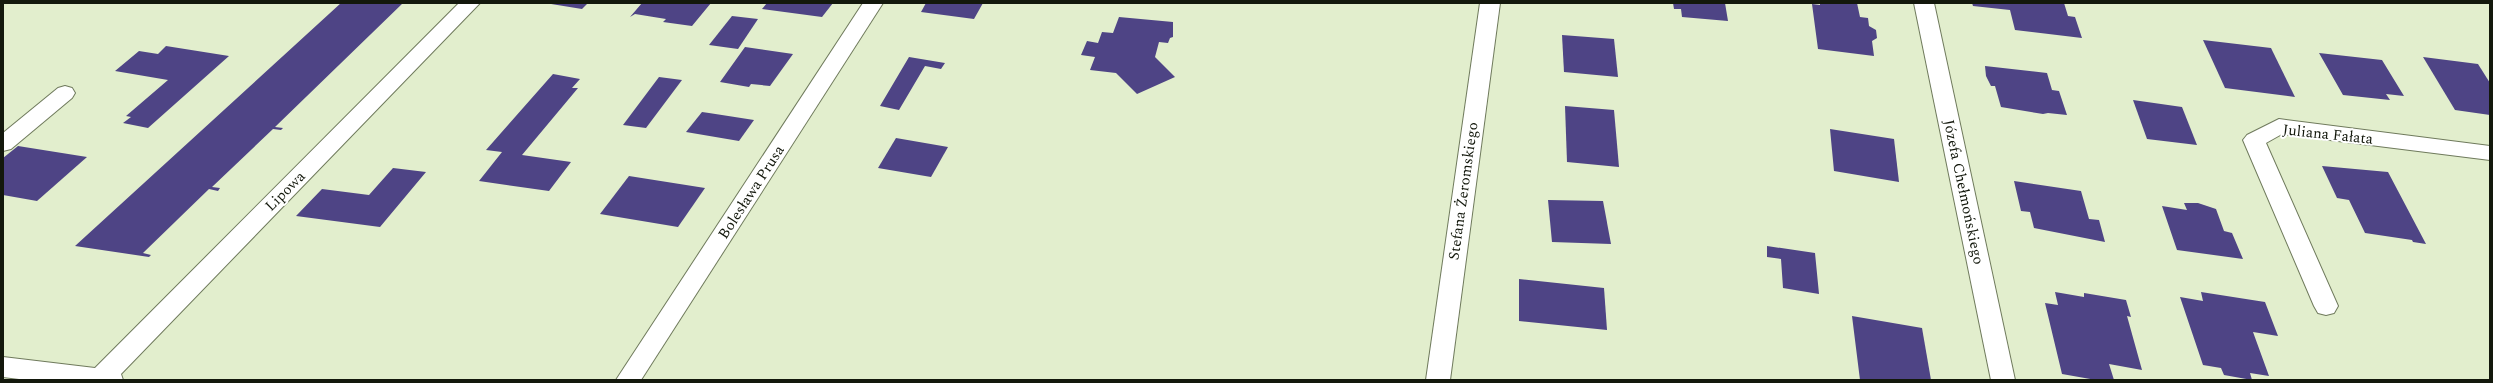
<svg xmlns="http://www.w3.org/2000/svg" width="2493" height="383" viewBox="0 0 2493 383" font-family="Spectral,serif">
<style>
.building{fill:#4e4485}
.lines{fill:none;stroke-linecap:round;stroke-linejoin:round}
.minor-casing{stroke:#6f7a5c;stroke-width:2}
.minor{fill:#fff;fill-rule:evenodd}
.labels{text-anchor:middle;stroke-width:4;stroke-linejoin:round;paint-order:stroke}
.street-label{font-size:15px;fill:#13180c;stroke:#fff}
</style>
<rect width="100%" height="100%" fill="#e2eecd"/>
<g class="building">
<polygon points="341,3 403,3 275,127 283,128 281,130 273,129 212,187 220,188 218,191 209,189 143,253 151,255 149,257 75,246"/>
<polygon points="545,3 588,3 582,9"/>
<polygon points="642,3 711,3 692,26 663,22 666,19 635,14 630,17"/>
<polygon points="767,3 833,3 822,17 762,9"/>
<polygon points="926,3 983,3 974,19 921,12"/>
<polygon points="1673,3 1725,3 1728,21 1682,17 1681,9 1674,9"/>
<polygon points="1820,3 1857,3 1860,17 1868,18 1869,26 1876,30 1877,38 1872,41 1874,56 1818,49 1812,4 1820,5"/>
<polygon points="1972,3 2064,3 2068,16 2075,17 2082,38 2015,30 2010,10 1973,6"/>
<polygon points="732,16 758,19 738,49 709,45"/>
<polygon points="1119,17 1173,22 1173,37 1170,38 1168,43 1159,42 1155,57 1175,77 1137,94 1116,73 1090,70 1095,57 1081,55 1087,41 1098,43 1102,32 1113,33"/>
<polygon points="1562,35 1614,39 1618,77 1564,72"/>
<polygon points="2203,40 2271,48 2295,97 2225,88"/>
<polygon points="166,46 229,56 148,128 123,123 131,117 126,116 168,80 115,71 139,51 158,54"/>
<polygon points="745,47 793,54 770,86 751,84 749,87 720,82"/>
<polygon points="2319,53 2382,60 2404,96 2386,94 2390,100 2343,95"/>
<polygon points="909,57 945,63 941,69 925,66 899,110 880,106"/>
<polygon points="2423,57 2478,64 2490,83 2490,115 2455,110"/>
<polygon points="1985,66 2047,73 2052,90 2059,91 2067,115 2048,113 2043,114 2001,107 1995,86 1991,86 1986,76"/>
<polygon points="553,74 580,79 572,88 578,88 522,155 571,162 549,191 479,181 502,152 486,150"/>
<polygon points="659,77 682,80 646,128 623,125"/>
<polygon points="2133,100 2182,107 2197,145 2147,139"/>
<polygon points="1565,106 1614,110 1619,167 1567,162"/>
<polygon points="702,112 709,113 754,120 739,141 686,132"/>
<polygon points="1830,129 1894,139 1899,182 1834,171"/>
<polygon points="896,138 948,147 931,177 878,168"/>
<polygon points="18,146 87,157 37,201 3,195 3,158"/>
<polygon points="2322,166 2388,172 2426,244 2413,242 2412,240 2365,233 2349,200 2337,198"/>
<polygon points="393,168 426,172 380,227 296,216 322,189 369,195"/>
<polygon points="629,176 705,188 678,227 600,214"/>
<polygon points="2014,181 2081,191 2089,219 2099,220 2105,242 2034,228 2030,212 2021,211"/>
<polygon points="1548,200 1603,201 1611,244 1552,242"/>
<polygon points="2184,203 2198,203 2216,209 2224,231 2232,233 2243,259 2177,250 2162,206 2187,210"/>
<polygon points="1767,246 1815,253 1819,294 1783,288 1781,259 1767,257"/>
<polygon points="1519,279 1604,288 1607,330 1519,321"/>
<polygon points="2055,292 2084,297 2084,293 2126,300 2131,317 2127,316 2142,370 2109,364 2114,380 2096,380 2062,374 2045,303 2058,305"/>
<polygon points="2201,292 2265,302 2278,336 2253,332 2269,376 2250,373 2252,380 2224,375 2221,368 2203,365 2180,297 2203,301"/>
<polygon points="1852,316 1922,328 1931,380 1860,380"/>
</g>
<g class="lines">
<g class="minor-casing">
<g id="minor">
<polygon points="459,3 480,3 121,374 123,380 27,380 3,377 3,357 95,368"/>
<polygon points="863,3 883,3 641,380 616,380"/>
<polygon points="1480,3 1500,3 1450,380 1426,380"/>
<polygon points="1914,3 1934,3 2015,380 1991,380"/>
<polygon points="65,86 72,88 75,93 72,98 11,149 3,151 3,133 58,88"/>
<polygon points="2279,119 2490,146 2490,160 2282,134 2266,143 2338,306 2334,313 2326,315 2318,313 2314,306 2243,140 2247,135"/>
</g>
</g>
<use href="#minor" class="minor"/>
</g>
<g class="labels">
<g class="street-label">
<text transform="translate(2328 134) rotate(6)" y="5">Juliana Fałata</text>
<text transform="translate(285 191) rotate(-45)" y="5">Lipowa</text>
<text transform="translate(1463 191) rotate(-82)" y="5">Stefana Żeromskiego</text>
<text transform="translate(751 192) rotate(-57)" y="5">Bolesława Prusa</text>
<text transform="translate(1964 192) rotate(78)" y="5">Józefa Chełmońskiego</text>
</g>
</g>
<rect width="2493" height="383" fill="none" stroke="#13180c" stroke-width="8"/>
</svg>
